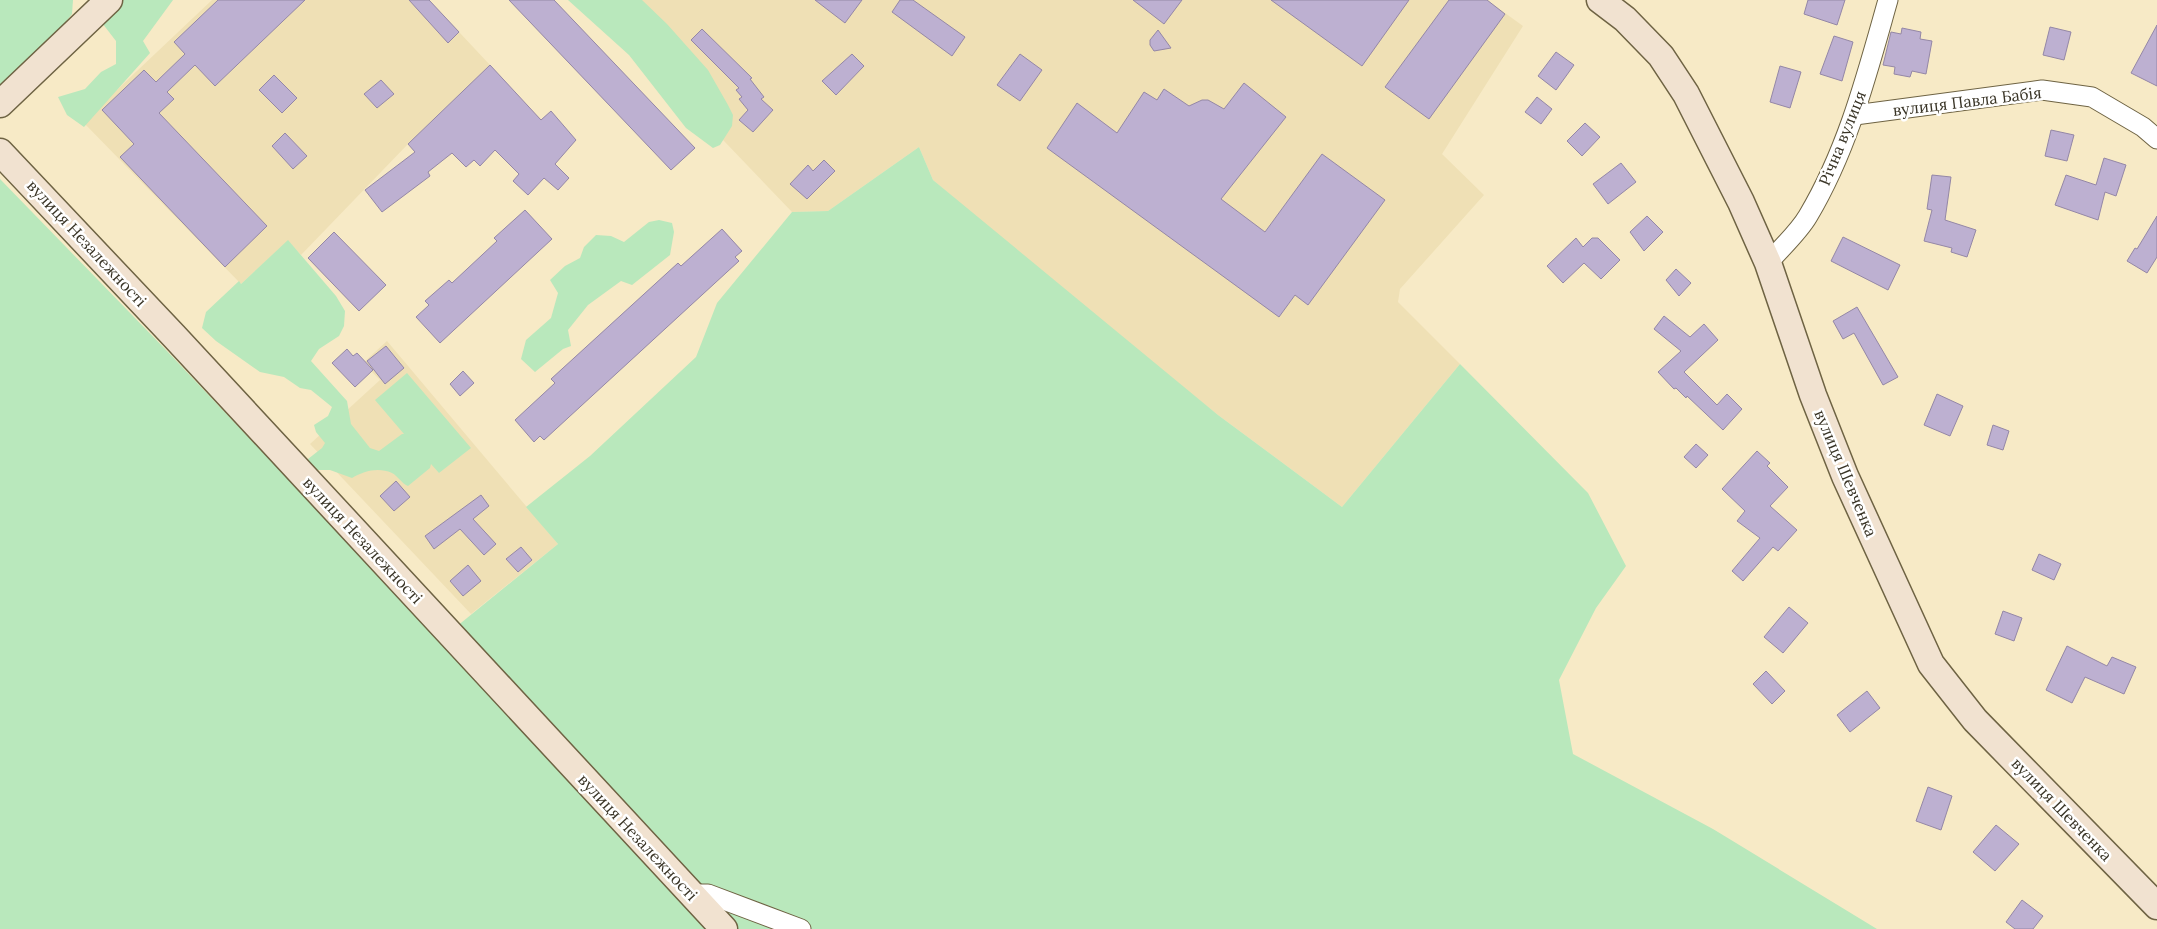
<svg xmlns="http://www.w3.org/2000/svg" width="2157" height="929" viewBox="0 0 2157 929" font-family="Lora,serif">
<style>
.built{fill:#efe0b5}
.green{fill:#b9e8bc}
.building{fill:#bdb0d1;stroke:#9487a6}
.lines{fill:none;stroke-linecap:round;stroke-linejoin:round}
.street-casing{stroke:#6e6343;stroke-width:21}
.secondary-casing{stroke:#6e6343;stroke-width:29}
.street{stroke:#fff;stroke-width:19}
.secondary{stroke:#f1e2d0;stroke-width:26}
.labels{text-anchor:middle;stroke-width:5;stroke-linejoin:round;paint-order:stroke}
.street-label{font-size:16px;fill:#393426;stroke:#fff}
</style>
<rect width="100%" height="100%" fill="#f7eac6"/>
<g class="built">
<polygon points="212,0 429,0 490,65 408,144 301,255 288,241 241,284 83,122"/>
<polygon points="589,0 1487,0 1523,26 1442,154 1484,195 1400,289 1398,302 1460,364 1342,507 1218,415 1073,300 933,180 919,147 828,211 792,212"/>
<polygon points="387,341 558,544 471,614 310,444 380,380 363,363"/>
</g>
<g class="green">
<polygon points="0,0 73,0 72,14 34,62 0,91"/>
<polygon points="110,0 173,0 143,41 150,53 84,127 67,115 58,97 85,89 101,72 116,64 116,41 99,19"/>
<polygon points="568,0 642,0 667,24 708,70 728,105 733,115 732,126 720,145 713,148 686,128 629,55"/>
<polygon points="919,147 933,180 1218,415 1342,507 1460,364 1588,493 1626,566 1596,608 1559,680 1573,754 1713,829 1877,929 0,929 0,179 167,351 440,640 558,544 526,507 590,456 696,357 717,303 792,212 828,211"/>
<polygon points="659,220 672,223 674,232 670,255 632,285 621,281 588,305 568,330 571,346 563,349 535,372 521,359 526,340 551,318 558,293 550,280 565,266 580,258 584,247 596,235 611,236 624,242 649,222"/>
<path d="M288,240L336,296L345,311L344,326L339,336L319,349L311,361L347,401L351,424L370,448L379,451L402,434H404L375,400L407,373L471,448L439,473L431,464L430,468L408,486C401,483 398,476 392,473C378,467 364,471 352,478L330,470H318L310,464L308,459L322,448L325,443L316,432L314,425L328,416L332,407L311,390L300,388L284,377L260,372L216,341L202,328L206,312L239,281L241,284Z"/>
</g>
<g class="building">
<polygon points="218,0 305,0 215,86 195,65 167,92 174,99 159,113 267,226 225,267 120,157 134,144 102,110 144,70 156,82 185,54 174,42"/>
<polygon points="409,0 429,0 459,32 448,43"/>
<polygon points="509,0 554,0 695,148 671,170"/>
<polygon points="815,0 862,0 845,23"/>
<polygon points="900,0 913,0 965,37 952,56 892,12"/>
<polygon points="1133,0 1182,0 1164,24"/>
<polygon points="1271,0 1409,0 1362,66"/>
<polygon points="1449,0 1487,0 1505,14 1429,119 1385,87"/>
<polygon points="1808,0 1845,0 1837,25 1804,14"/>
<polygon points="2157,25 2157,86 2131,73"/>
<polygon points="2050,27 2071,32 2064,60 2043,55"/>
<polygon points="1902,28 1921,32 1920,39 1932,41 1926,74 1912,71 1910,77 1894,74 1895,67 1883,65 1891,32 1901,34"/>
<polygon points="702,29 752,78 750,79 764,97 761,99 773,110 753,132 739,120 748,110 739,99 742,97 736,90 739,88 691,40"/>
<polygon points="1158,30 1171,48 1154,51 1150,45 1150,40"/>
<polygon points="1834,36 1853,42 1842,81 1820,74"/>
<polygon points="1556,52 1574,65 1556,90 1538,76"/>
<polygon points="852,54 864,66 836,95 822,81"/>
<polygon points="1020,54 1042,70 1020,101 997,85"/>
<polygon points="490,65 541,120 551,111 576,140 555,164 569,178 558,190 544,178 528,195 513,181 519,174 495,150 480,166 474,160 466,167 452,153 428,172 430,176 382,212 365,190 415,152 408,144"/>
<polygon points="1780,66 1801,72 1790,108 1770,102"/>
<polygon points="274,75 297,98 282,113 259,90"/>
<polygon points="381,80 394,94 377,108 364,94"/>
<polygon points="1244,83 1286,117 1221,199 1265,232 1322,154 1385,200 1308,305 1295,295 1279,317 1047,148 1077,103 1117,133 1144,92 1157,100 1164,89 1189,106 1202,100 1208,100 1224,109"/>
<polygon points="1537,97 1552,109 1541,124 1525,112"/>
<polygon points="1585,123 1600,137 1582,156 1567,141"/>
<polygon points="2051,130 2074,135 2067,161 2045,156"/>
<polygon points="285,133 307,156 293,169 272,146"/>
<polygon points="2104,158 2126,165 2116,196 2105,192 2098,220 2055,205 2066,175 2096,185"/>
<polygon points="824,160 835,171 807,199 790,184 808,165 813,171"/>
<polygon points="1621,163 1636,182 1608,204 1593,184"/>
<polygon points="1932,175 1951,177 1945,220 1976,230 1967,257 1951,252 1952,248 1924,241 1932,210 1927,209"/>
<polygon points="525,210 552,239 440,343 416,317 429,305 425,301 449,280 452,283 497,241 494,238"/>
<polygon points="1647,216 1663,232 1644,251 1630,232"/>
<polygon points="2157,216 2157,257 2147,273 2127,261 2135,248 2137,249"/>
<polygon points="722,229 742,251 735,257 739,261 544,440 540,436 534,442 515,420 555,383 551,379 678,263 681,266"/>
<polygon points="334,232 386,285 359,311 308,258"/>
<polygon points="1843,237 1900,265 1888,290 1831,261"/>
<polygon points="1576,238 1583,247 1592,238 1598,238 1620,260 1601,279 1584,263 1563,283 1547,266"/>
<polygon points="1676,269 1691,283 1679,296 1666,280"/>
<polygon points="1857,307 1898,377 1883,385 1854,333 1843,339 1833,321"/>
<polygon points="1664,316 1690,337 1704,324 1718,340 1684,372 1717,405 1727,394 1742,409 1723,430 1687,396 1686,398 1676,388 1674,389 1658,372 1681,351 1654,329"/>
<polygon points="386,346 404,368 385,384 367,361"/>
<polygon points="347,349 353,356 357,353 373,370 355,387 332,363"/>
<polygon points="463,371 474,383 460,396 450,384"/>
<polygon points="1937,394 1963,406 1950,436 1924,425"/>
<polygon points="1993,425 2009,431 2003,450 1987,445"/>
<polygon points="1696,444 1708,455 1696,468 1684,457"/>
<polygon points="1757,451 1770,463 1767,466 1788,487 1770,506 1797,530 1778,551 1773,547 1743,581 1732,571 1760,538 1737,521 1745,511 1722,489"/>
<polygon points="396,481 410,497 394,511 380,496"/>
<polygon points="481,495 489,506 473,519 496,544 484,555 460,529 434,549 425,536"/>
<polygon points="521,547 532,560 518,572 506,559"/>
<polygon points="2039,554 2061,564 2054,580 2032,570"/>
<polygon points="468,565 481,581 463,596 450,581"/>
<polygon points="1789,607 1808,623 1783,653 1764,637"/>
<polygon points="2003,611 2022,618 2014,641 1995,634"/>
<polygon points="2067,646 2107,666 2112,657 2136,667 2124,694 2085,677 2072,703 2046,690"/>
<polygon points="1766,671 1785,691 1772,704 1753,684"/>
<polygon points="1867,691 1880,708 1850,732 1837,715"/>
<polygon points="1928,787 1952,796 1941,830 1916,821"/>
<polygon points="1996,825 2019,844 1995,871 1973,852"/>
<polygon points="2022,900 2043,916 2033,929 2015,929 2006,922"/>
</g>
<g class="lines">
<g class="street-casing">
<g id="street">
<polyline points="1855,115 2042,90 2092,97 2143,127 2157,139"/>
<path d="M1768,263C1781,248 1798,233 1808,216C1848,149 1867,74 1888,0"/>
<polyline points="690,894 708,894 801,929"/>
</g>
</g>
<g class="secondary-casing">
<g id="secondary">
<polyline points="1600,0 1625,19 1661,56 1686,94 1741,202 1768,263 1813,395 1845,476 1931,664 1975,720 2157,906"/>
<polyline points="0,104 109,0"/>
<polyline points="0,152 174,336 724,929"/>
</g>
</g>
<use href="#street" class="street"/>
<use href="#secondary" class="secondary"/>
</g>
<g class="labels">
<g class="street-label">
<text transform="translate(1967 101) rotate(-7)" y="6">вулиця Павла Бабія</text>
<text transform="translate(1842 138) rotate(-68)" y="6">Річна вулиця</text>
<text transform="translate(87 243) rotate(47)" y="6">вулиця Незалежності</text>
<text transform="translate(1846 473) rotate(67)" y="6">вулиця Шевченка</text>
<text transform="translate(363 540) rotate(47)" y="6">вулиця Незалежності</text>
<text transform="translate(2062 809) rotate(46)" y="6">вулиця Шевченка</text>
<text transform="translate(638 837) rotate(47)" y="6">вулиця Незалежності</text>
</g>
</g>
</svg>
